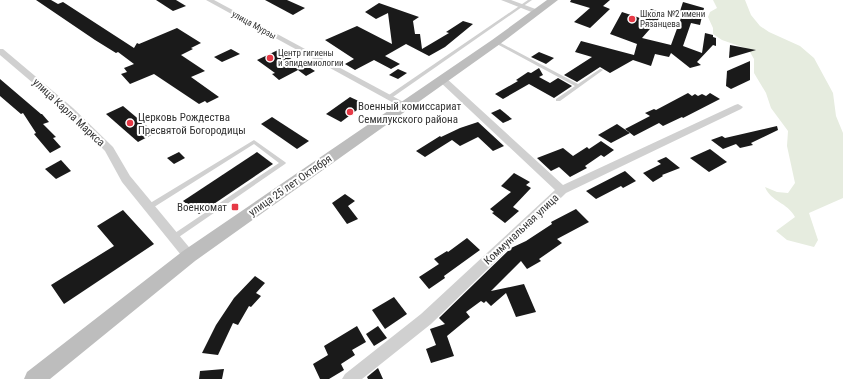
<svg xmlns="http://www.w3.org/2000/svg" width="843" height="379" viewBox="0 0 843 379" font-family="'Roboto Condensed',sans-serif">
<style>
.green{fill:#e6ecdf}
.building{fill:#1a1a1a}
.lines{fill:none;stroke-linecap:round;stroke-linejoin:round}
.lane{fill:#d0d0d0;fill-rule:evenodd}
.street{fill:#d0d0d0;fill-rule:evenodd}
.secondary{fill:#bdbdbd;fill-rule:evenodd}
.poi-dot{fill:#e63946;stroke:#fff;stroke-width:1.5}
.labels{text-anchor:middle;stroke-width:4;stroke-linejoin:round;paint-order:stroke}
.far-poi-label{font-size:9px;fill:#333;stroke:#fff;text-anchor:start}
.far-street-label{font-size:9px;fill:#333;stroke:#fff}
.poi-label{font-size:11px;fill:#333;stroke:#fff;text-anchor:start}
.street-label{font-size:11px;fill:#333;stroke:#fff}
</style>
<rect width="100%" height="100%" fill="#fff"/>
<path class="green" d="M713,0H745L751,15L760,26L769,32L800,46L814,58L833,93L836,116L843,133V198L809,213L818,240L814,247L787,240L776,231L795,217C787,202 771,202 765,187L777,192L788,193L795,183L787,146L788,131L771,108L766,93L754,73V59L750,52L745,48L722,40L713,34V28L708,17L710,12L717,8Z"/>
<g class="building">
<polygon points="36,0 51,0 58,4 63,2 134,48 137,43 139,44 177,28 201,43 191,48 193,49 181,55 205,71 191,77 219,97 207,103 205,101 199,104 154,74 130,84 121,74 127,72 124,68 134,64 118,52 116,53 95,40"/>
<polygon points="156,0 176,0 186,6 173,11"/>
<polygon points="265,0 287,0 305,8 293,15"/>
<polygon points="571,0 610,0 603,6 610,9 590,28 574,22 590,8 570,2"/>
<polygon points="683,2 704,8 700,25 691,23 683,46 702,53 705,33 713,35 713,37 716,38 716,46 713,45 697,62 701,65 690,68 671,53 669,57 655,54 651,66 633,60 610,73 600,67 577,82 564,75 592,57 575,52 581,41 634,55 637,44 610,34 622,12 643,19 651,9 664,13 642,38 671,45 682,15 679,14"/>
<polygon points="379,3 419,17 413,21 415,34 420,34 422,49 449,33 446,32 463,21 473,24 445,47 429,56 406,44 385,56 400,64 391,69 374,60 355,70 345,64 354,59 325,40 357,26 392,44 388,13 376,19 365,12"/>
<polygon points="730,45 756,50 729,58"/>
<polygon points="231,49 240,54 222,62 214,57"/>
<polygon points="278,50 296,62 299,61 315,71 306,76 298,70 279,80 272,74 275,73 257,60"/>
<polygon points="539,52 554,58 546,64 531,57"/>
<polygon points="750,61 750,80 731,89 726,86 727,71"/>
<polygon points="539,68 543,75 539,77 550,83 558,78 572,86 554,98 529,84 503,99 495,94 518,81 516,80 528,72 531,73"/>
<polygon points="398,69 407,73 398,79 389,75"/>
<polygon points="0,79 41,114 42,114 49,122 43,124 56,137 53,138 61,147 50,153 34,134 36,133 23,113 21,114 0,96"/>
<polygon points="688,93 692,96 695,94 698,96 702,94 706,96 710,93 720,99 683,118 682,117 663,126 659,123 634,136 625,129 650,116 645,113 654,109 656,110"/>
<polygon points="350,97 365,104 341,122 326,114"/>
<polygon points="123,106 155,133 138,142 106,114"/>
<polygon points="500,109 512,119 503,123 491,113"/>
<polygon points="272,117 309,141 297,149 261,124"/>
<polygon points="478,122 504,146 493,151 478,137 460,146 452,140 425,157 416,151 440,136 441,137 460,128"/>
<polygon points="617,124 630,133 611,143 598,135"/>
<polygon points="777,126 778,130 751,143 753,145 740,148 736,144 723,149 711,140 722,136 725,138"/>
<polygon points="601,141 614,150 604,157 601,155 585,166 587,168 570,177 559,167 551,171 537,158 563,148 573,156 587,147 589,149"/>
<polygon points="710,149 727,162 709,172 690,158"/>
<polygon points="179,152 185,158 174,164 167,158"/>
<polygon points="257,152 273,164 199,214 183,201"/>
<polygon points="666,157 680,168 662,175 663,176 653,182 643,173 661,164 657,161"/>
<polygon points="61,160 71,171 56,179 45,169"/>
<polygon points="625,171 636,181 623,188 621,186 596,199 586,191"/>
<polygon points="514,173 530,182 526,185 531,188 513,207 519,211 505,223 492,213 494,212 490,209 511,192 501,186"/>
<polygon points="345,194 355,201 348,206 358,219 347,224 332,203"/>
<polygon points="576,209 589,222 557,239 562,243 539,259 541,261 527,269 521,261 491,291 524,284 536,312 516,317 506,293 491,306 486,301 484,303 481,301 466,312 470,317 447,336 454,356 431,363 426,349 436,345 430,329 445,324 439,318 511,248 526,241 552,224 551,222"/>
<polygon points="123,210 154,244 64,304 51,285 114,246 97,226"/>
<polygon points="467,238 480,250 444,276 445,278 429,289 419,277 439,264 434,259 447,251 448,252"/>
<polygon points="255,276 265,283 256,293 261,296 251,307 249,306 238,325 233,323 218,355 202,353 216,325 234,298"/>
<polygon points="394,297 407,314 385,329 372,310"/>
<polygon points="357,326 366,342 352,350 355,355 341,364 344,370 329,379 320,379 313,364 328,355 324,346"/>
<polygon points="378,326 387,338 374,346 366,334"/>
<polygon points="378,368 383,379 368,379 367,377"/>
<polygon points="224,369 222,379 199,379 200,371"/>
</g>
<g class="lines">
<g class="lane">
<polygon points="528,0 532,0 390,99 386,99 386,97"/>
<polygon points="495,41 497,41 578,84 600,69 601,69 603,70 560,101 556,101 556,99 575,86 495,43"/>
<polygon points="254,140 285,162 286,163 285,164 176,239 172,239 171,237 172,235 279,163 254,144 151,209 147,209 146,207 147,205"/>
</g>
<g class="street">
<polygon points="206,0 214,0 409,105 404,108 401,107"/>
<polygon points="501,0 511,0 541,11 537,13 534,13"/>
<polygon points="0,49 3,49 73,108 113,147 130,176 193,252 195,256 193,260 189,261 185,260 122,182 105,151 67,112 0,55"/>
<polygon points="442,76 445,77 563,185 735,105 738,104 743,107 741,109 566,193 431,324 362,379 342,379 345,374 421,314 555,190 439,81 438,79"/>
</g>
<polygon class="secondary" points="547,0 558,0 500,44 195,261 50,379 24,379 27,372 183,251 492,40"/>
</g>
<g class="poi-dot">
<circle cx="632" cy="19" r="4"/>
<circle cx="270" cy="58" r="4"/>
<circle cx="350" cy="112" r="4"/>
<circle cx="130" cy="123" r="4"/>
<rect x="231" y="203" width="8" height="8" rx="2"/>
</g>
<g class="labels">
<g class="far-poi-label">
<text x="640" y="17">Школа №2 имени<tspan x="640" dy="10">Рязанцева</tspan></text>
<text x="278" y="56">Центр гигиены<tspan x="278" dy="10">и эпидемиологии</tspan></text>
</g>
<g class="far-street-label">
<text transform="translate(254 25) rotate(29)" y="3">улица Мурзы</text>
</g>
<g class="poi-label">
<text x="358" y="110">Военный комиссариат<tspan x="358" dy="13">Семилукского района</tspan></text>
<text x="138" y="121">Церковь Рождества<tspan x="138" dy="13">Пресвятой Богородицы</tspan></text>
<text x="227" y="211" text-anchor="end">Военкомат</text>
</g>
<g class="street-label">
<text transform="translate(69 112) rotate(43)" y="4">улица Карла Маркса</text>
<text transform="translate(290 185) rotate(-35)" y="4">улица 25 лет Октября</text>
<text transform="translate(521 229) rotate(-43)" y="4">Коммунальная улица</text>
</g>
</g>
</svg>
